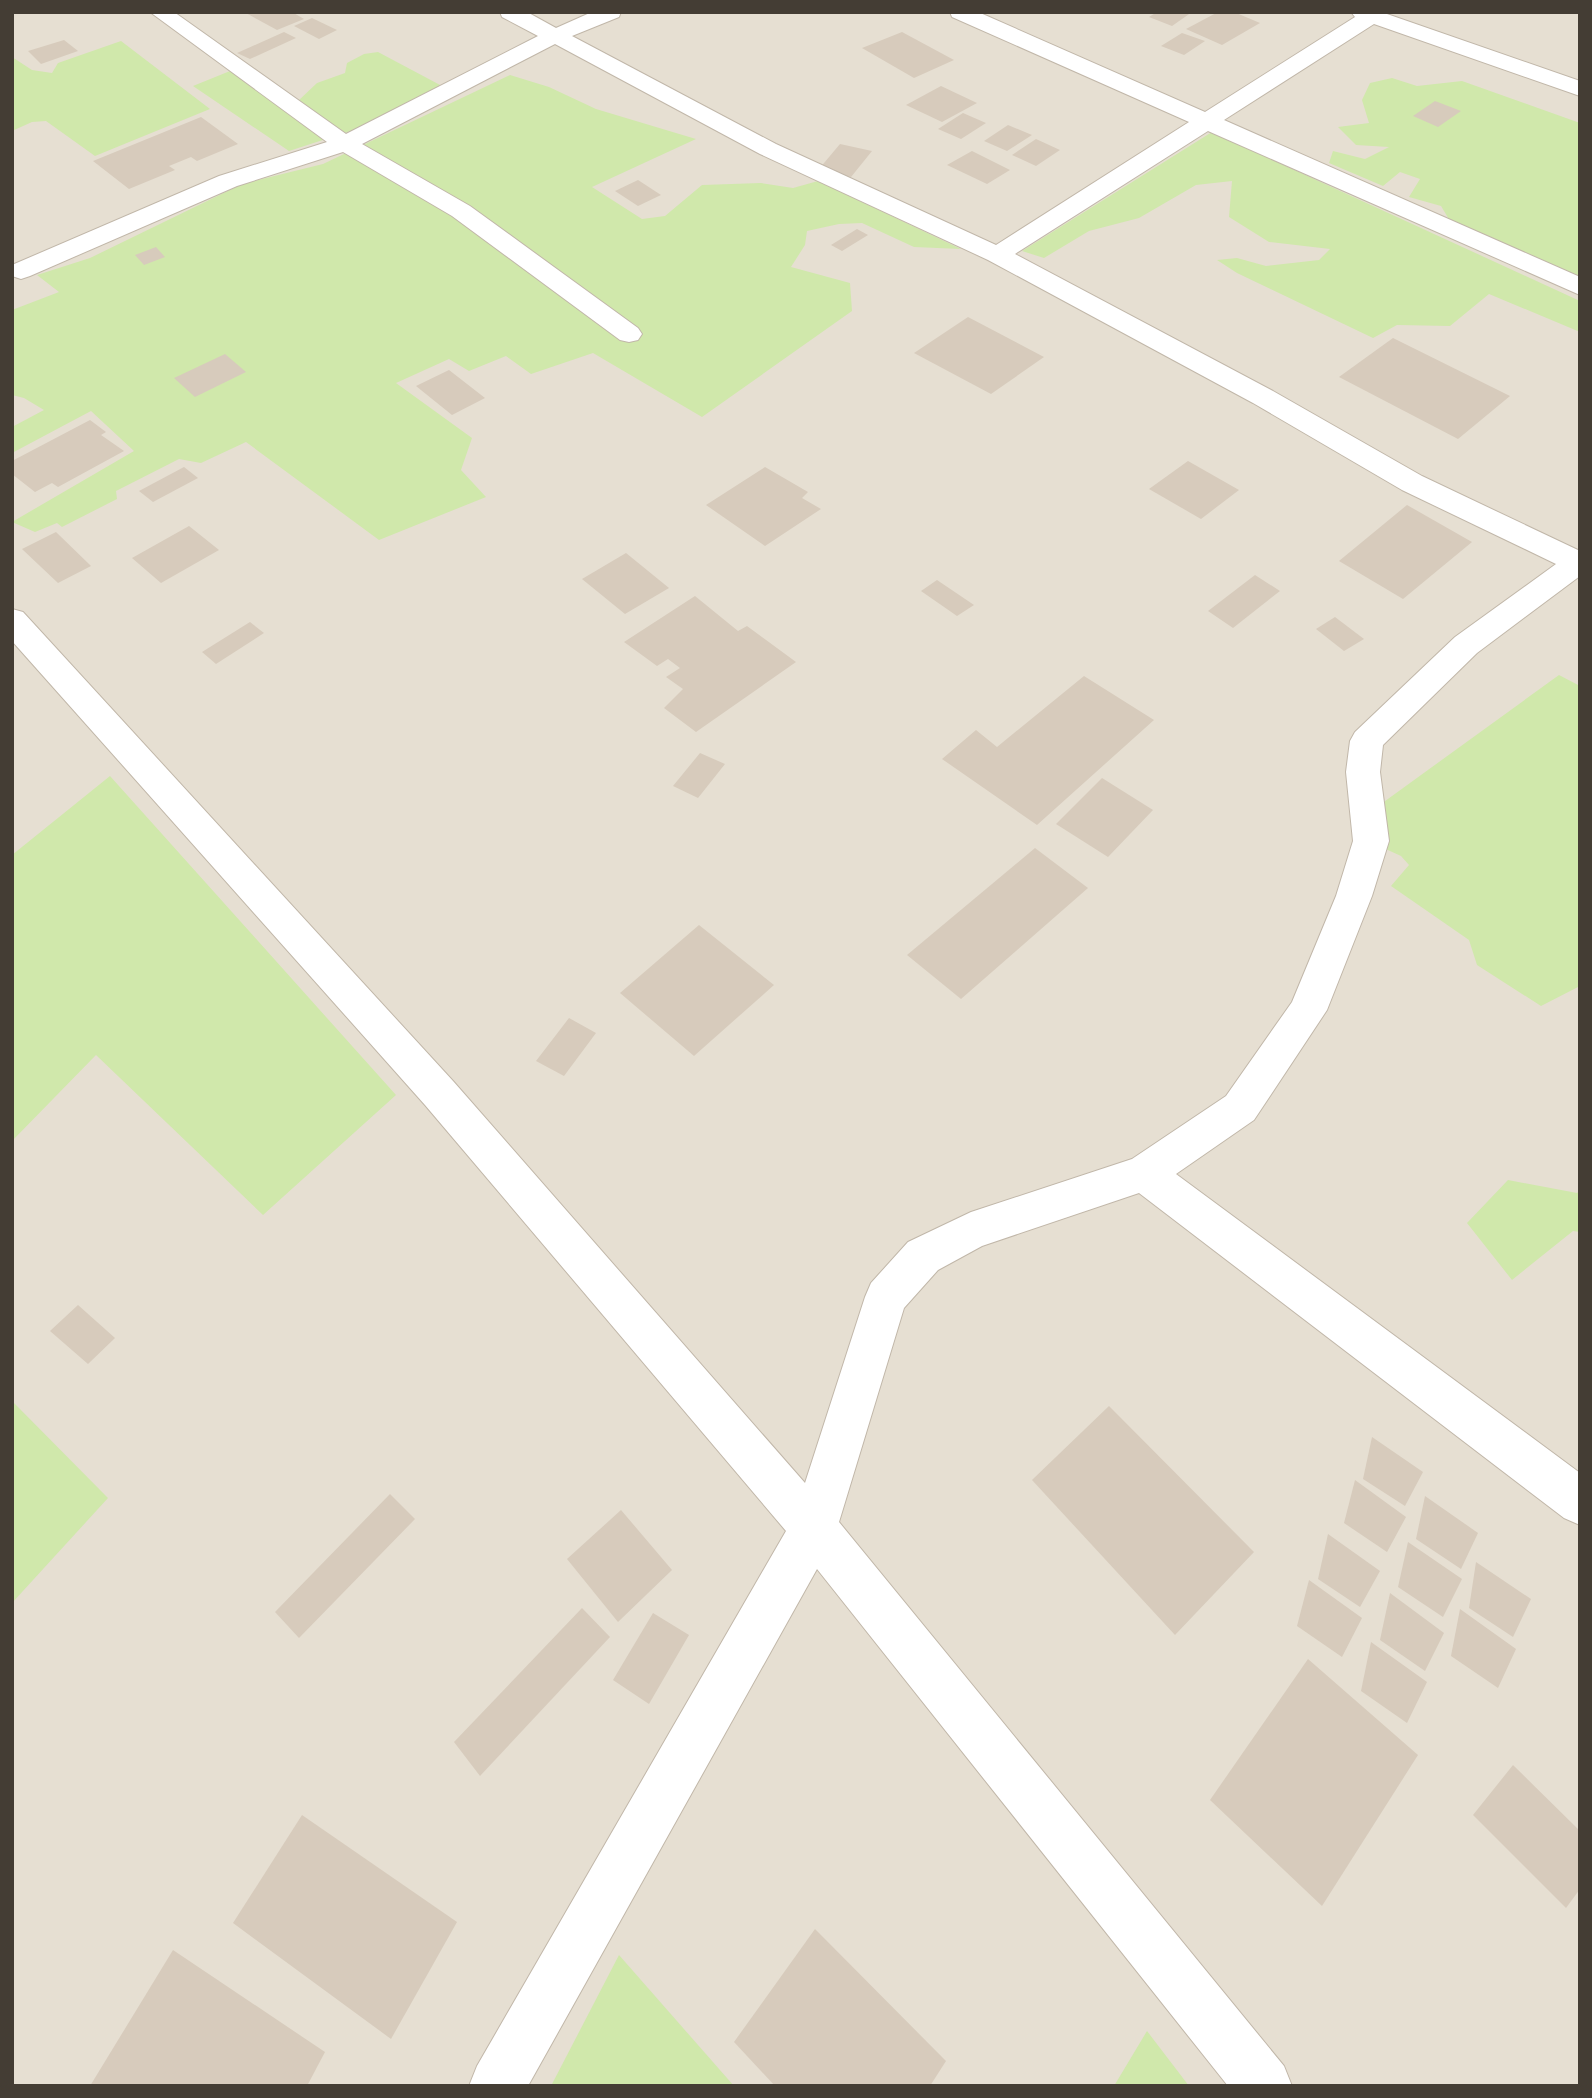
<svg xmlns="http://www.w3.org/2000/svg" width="1592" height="2098" viewBox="0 0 1592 2098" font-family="'DM Sans',sans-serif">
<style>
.residential{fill:#e6dfd2}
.green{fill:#d0e8ab}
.building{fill:#d7cbbc}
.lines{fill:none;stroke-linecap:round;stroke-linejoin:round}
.minor-casing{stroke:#c1b7a9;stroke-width:2}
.minor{fill:#fff;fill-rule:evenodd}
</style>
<rect width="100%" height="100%" fill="#f2ede4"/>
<rect class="residential" x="12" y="12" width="1568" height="2074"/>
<g class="green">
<polygon points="121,41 210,109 95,156 46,121 32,122 12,131 12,57 32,70 52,73 58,63"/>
<polygon points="378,52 442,86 375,123 289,151 193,86 230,71 298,101 317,83 345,73 347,63 364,54"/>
<polygon points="510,75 549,87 596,109 696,139 592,187 642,219 665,216 702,185 761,183 793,188 818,181 961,249 914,247 862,223 839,224 807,231 805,245 791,267 850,283 852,311 702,417 593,353 531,374 506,356 469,371 449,359 396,383 472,438 461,470 486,497 379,540 246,442 201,463 179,459 116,491 117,499 62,527 57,523 35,532 12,522 134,451 91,411 12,453 12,427 44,410 24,398 12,395 12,310 59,292 37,275 90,258 242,184 323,164"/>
<polygon points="1392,78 1417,86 1462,81 1580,123 1580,280 1450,221 1441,206 1409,197 1420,179 1400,172 1383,186 1329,163 1333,151 1365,159 1389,147 1356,145 1338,127 1369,123 1362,100 1370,83"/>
<polygon points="1212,132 1580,301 1580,332 1489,294 1450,326 1397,325 1373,338 1237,273 1217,260 1237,258 1266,266 1319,260 1330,249 1269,242 1229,217 1232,181 1196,185 1139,218 1089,231 1044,258 1022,251"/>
<polygon points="1559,675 1580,686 1580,986 1541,1006 1477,965 1469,940 1391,886 1409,865 1401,856 1379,846 1381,804"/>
<polygon points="110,776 396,1095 263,1215 96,1055 12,1141 12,855"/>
<polygon points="1508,1180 1577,1193 1580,1190 1580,1232 1573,1231 1512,1280 1467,1223"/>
<polygon points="12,1401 108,1498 12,1603"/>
<polygon points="619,1955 734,2086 551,2086"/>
<polygon points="1147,2031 1189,2086 1114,2086"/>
</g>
<g class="building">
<polygon points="244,12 292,12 304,19 277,30"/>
<polygon points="1157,12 1192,12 1172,26 1149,17"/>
<polygon points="1218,12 1234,12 1260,23 1222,45 1186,29"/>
<polygon points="312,18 337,30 319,39 294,26"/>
<polygon points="284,32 296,38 250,59 237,53"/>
<polygon points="902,32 954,60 914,78 862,48"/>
<polygon points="1182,33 1205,41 1184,55 1161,46"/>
<polygon points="64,40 78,51 41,64 28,51"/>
<polygon points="941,86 977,103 942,122 906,105"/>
<polygon points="1435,101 1461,111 1438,127 1413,116"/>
<polygon points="963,113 986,123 961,139 938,129"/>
<polygon points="201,117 238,144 197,161 191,157 169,166 175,170 129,189 93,161"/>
<polygon points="1008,125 1032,135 1007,151 984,141"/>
<polygon points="1036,139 1060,150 1036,166 1012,155"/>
<polygon points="840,144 872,151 851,177 819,169"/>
<polygon points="972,151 1010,170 987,184 947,165"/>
<polygon points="638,180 661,195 638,206 615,191"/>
<polygon points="857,229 868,235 842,251 831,245"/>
<polygon points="156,247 165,257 144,265 135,255"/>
<polygon points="968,317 1044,357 991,394 914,353"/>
<polygon points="1393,338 1510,396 1458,439 1339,377"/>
<polygon points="225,354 246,372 195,397 174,378"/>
<polygon points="449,370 485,398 452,415 416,386"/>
<polygon points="90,420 106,432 101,435 124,451 58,487 52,483 35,492 12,474 12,461"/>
<polygon points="1188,461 1239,490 1201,519 1149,489"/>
<polygon points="184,467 198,478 153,502 139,491"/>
<polygon points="765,467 808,492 802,498 821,509 765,546 706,505"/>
<polygon points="1407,505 1472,542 1403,599 1339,561"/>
<polygon points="189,526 219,550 161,583 132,558"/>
<polygon points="56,532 91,566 58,583 22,549"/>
<polygon points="626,553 669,588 625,614 582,579"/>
<polygon points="1255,575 1280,591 1233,628 1208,611"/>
<polygon points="937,580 974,605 957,616 921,591"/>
<polygon points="695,596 738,631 747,626 796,662 696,732 664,708 683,689 666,677 680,668 668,659 657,666 624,642"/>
<polygon points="1335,617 1364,639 1344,651 1316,629"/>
<polygon points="250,622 264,633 216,664 202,652"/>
<polygon points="1084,676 1154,720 1037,825 942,759 976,730 997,747"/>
<polygon points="700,753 725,764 698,798 673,786"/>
<polygon points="1102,778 1153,810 1108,857 1056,824"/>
<polygon points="1035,848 1088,888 961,999 907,955"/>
<polygon points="699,925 774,985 694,1056 620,993"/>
<polygon points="569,1018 596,1033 564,1076 536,1061"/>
<polygon points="78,1305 115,1338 88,1364 50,1331"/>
<polygon points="1109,1406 1254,1552 1175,1635 1032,1480"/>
<polygon points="1372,1437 1423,1472 1405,1506 1363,1479"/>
<polygon points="1355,1480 1406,1517 1387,1552 1344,1523"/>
<polygon points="390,1494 415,1519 299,1638 275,1612"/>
<polygon points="1425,1496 1478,1533 1461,1569 1416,1539"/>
<polygon points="621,1510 672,1570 618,1622 567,1559"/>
<polygon points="1328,1534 1380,1571 1360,1607 1318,1579"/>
<polygon points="1408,1542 1462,1579 1443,1617 1398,1587"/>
<polygon points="1476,1562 1531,1599 1513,1637 1469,1608"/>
<polygon points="1309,1580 1362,1618 1342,1657 1297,1626"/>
<polygon points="1390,1593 1444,1633 1425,1671 1380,1640"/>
<polygon points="582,1608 610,1637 480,1776 454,1742"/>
<polygon points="1460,1609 1516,1649 1498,1688 1451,1656"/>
<polygon points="653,1613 689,1635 649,1704 613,1680"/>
<polygon points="1371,1642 1427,1682 1407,1723 1361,1691"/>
<polygon points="1308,1659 1418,1755 1322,1906 1210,1800"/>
<polygon points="1513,1765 1580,1831 1580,1889 1566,1908 1473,1815"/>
<polygon points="302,1815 457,1922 391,2039 233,1923"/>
<polygon points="815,1929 946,2061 930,2086 775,2086 734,2042"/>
<polygon points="173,1950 325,2052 307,2086 90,2086"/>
</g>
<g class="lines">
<g class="minor-casing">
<polygon id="minor" points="150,12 174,12 346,134 538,36 502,17 500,12 527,12 556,28 592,12 621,12 619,17 572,36 776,144 996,245 1189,122 952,17 950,12 978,12 1205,112 1355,17 1351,12 1388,12 1387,14 1580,81 1580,96 1374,24 1224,120 1580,277 1580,295 1208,131 1015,254 1273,391 1422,476 1580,551 1580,576 1477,653 1383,745 1380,772 1389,841 1372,896 1327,1010 1254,1120 1176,1174 1580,1473 1580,1525 1564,1518 1139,1193 982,1246 938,1270 904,1308 839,1522 1284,2066 1292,2086 1228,2086 817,1569 528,2086 469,2086 477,2066 786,1531 425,1105 12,641 12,609 23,612 453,1081 805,1483 865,1297 871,1283 908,1242 971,1212 1132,1159 1226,1096 1292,1002 1336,896 1353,841 1346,772 1350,741 1355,732 1455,637 1556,564 1402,490 1253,403 988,260 760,154 555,44 362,144 470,206 638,328 642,334 638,340 629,342 620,340 452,216 343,152 237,186 30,276 21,279 12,276 12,265 219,176 327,142"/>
</g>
<use href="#minor" class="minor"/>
</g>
<rect width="1592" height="2098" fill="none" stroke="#443d34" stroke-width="28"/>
</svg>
